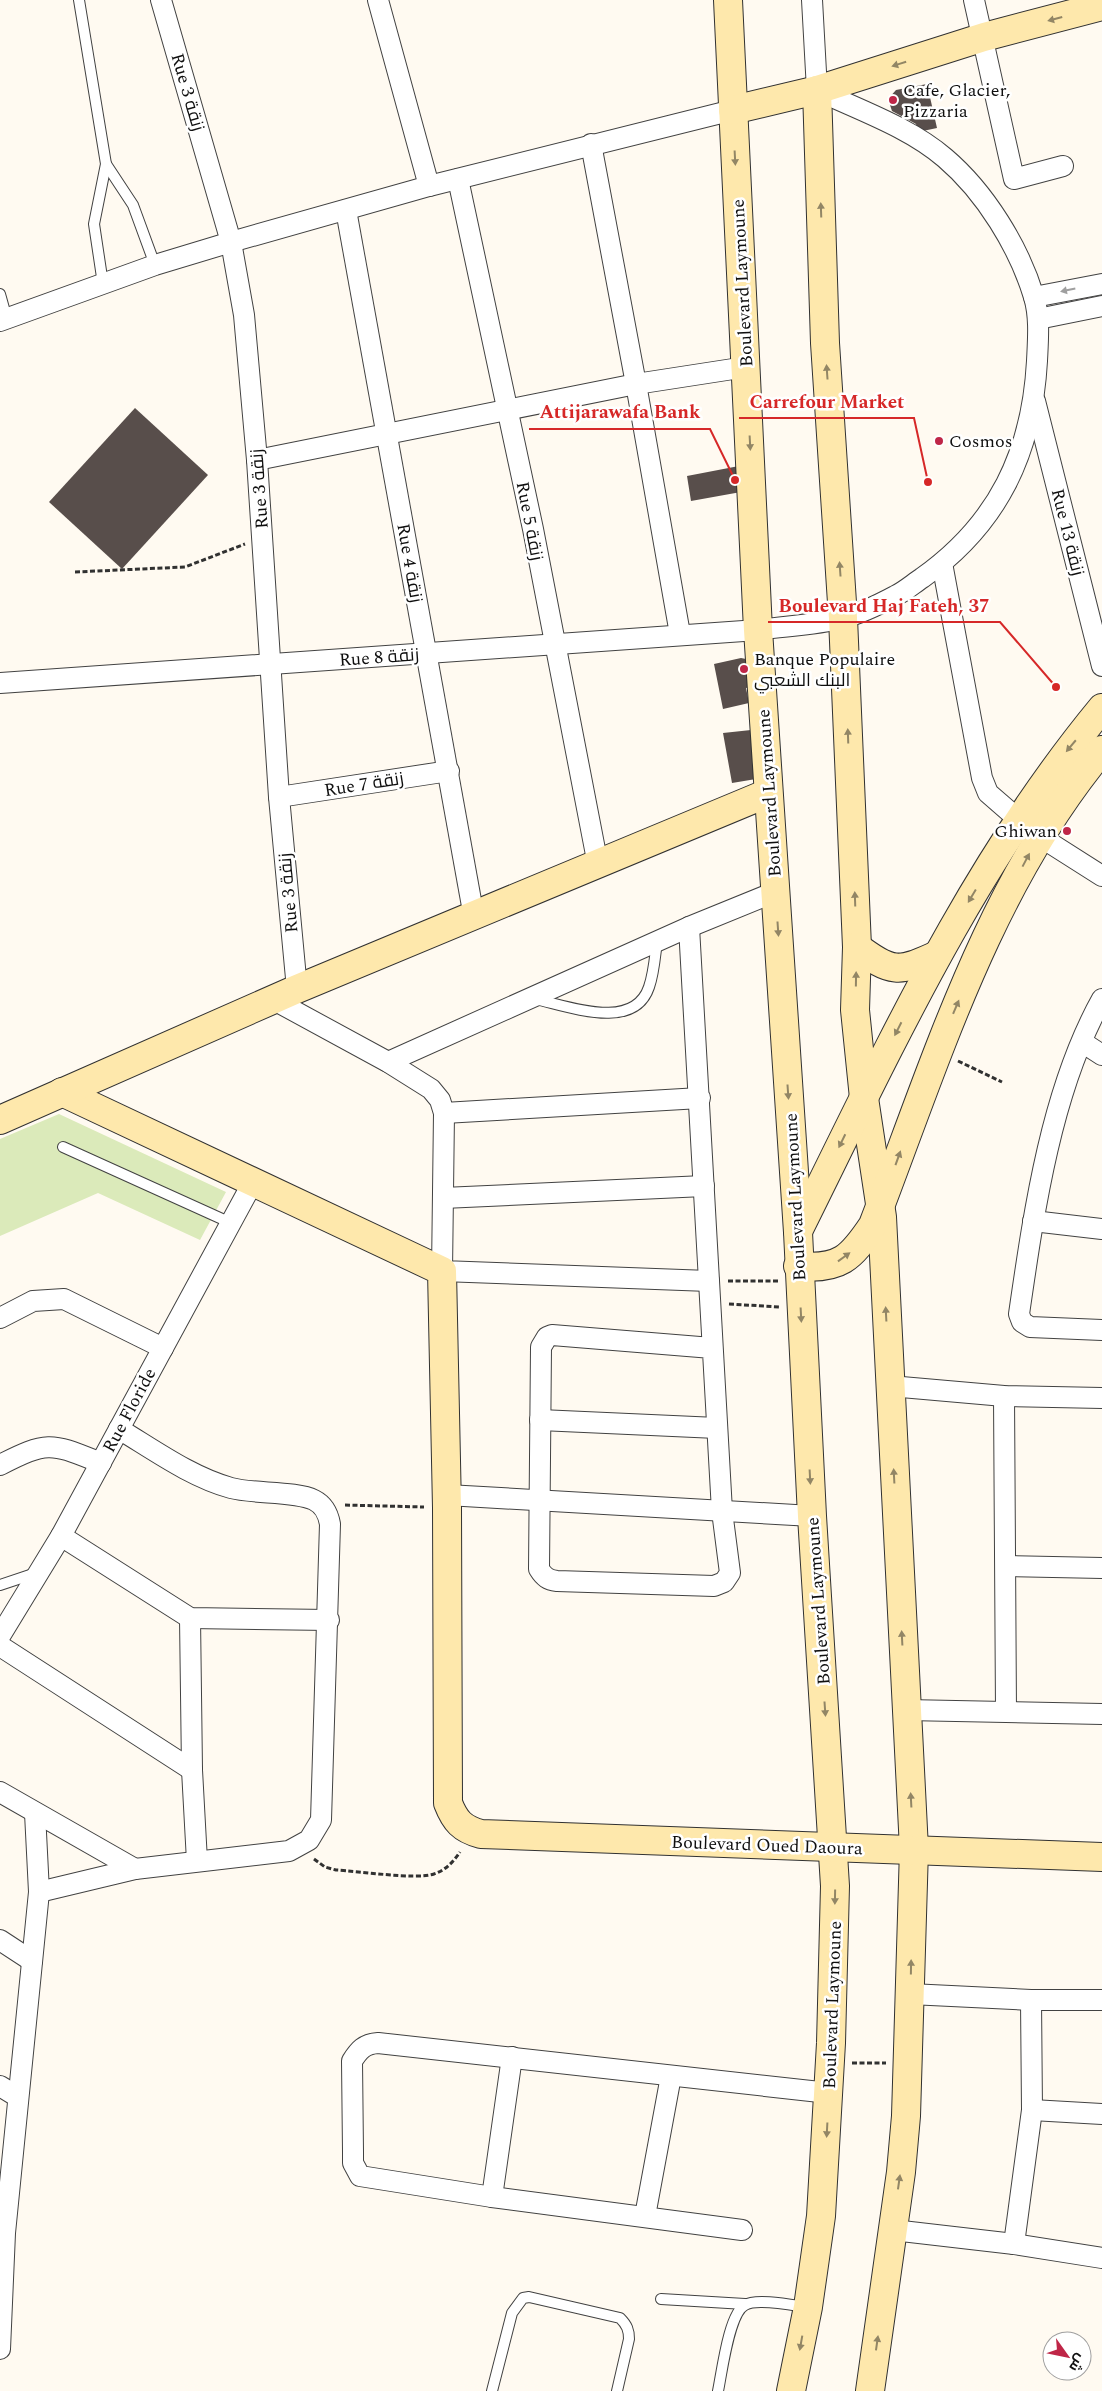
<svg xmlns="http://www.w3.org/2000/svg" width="1102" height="2391" viewBox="0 0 1102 2391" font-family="Spectral,Cairo,serif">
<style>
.green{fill:#dbeaba}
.building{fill:#584e4b}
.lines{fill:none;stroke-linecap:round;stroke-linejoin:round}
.lane-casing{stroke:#424242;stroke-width:12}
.street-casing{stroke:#424242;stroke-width:22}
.secondary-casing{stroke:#313131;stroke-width:30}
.path{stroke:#313131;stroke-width:3;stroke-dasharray:5 2.5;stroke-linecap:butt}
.lane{stroke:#fff;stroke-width:10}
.street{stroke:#fff;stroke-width:20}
.secondary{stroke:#fee8ac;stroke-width:28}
.oneway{fill:#928665}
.oneway2{fill:#9f9f9f}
.poi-dot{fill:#bf2647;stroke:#fff;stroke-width:2}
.labels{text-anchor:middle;stroke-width:5;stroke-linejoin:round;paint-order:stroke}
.poi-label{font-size:18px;fill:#0f0f0f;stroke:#fff;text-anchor:start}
.street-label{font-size:18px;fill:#0f0f0f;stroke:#fff}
.leader{fill:none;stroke:#d62828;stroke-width:2}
.callout-dot{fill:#d62828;stroke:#fff;stroke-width:2}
.callout-label{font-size:19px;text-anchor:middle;font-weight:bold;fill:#d62828;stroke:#fff;stroke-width:5;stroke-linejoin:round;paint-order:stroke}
</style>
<rect width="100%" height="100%" fill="#fffaf1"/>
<polygon class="green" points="59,1114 226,1192 200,1240 98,1193 0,1236 0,1139"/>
<g class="building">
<polygon points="927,84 937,128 918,132 916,124 892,111 888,99 896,90"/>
<polygon points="135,408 208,475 122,569 49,502"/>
<polygon points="739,466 741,492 691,501 687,476"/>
<polygon points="741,658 746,659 757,686 746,688 749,703 723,709 714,664"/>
<polygon points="751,730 751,735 755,734 756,779 732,783 723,733"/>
</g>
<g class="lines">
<g class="lane-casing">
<g id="lane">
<polyline points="79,0 106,164 94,224 103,284"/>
<polyline points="106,164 133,205 155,265"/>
<polyline points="0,294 7,319"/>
<path d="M535,999C568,1006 634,1032 649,987C654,973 655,956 657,941"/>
<polyline points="63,1147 231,1223"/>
<polyline points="0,1585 36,1573"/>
<polyline points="661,2299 745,2304"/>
<path d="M492,2391L512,2313L523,2298L529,2297L620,2318C627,2325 629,2330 629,2339L617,2391"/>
<path d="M718,2391C722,2372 729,2313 745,2305C756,2298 792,2305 806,2307"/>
</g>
</g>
<g class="street-casing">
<g id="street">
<polyline points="161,0 231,242 244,315 257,460 279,797 297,989"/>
<polyline points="378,0 429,186"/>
<polyline points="974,0 1014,179 1063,166"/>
<polyline points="591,144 636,384 680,634"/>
<polyline points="458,179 533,529 598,865"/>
<polyline points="346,210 474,917"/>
<polyline points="1034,297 1102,284"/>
<polyline points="1038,319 1102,306"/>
<polyline points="0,321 155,265 231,242 429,186 733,110"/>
<polyline points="1035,401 1102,666"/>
<polyline points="257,460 636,384 746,367"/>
<polyline points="942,563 982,778 988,793 1019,820"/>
<path d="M0,683L758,630C786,626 815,625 843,618C859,614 880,604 895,596C904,592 913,584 922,578C998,524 1032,453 1037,361C1038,340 1040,317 1034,297C1019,247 985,192 945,158C909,127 859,110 817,90L812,0"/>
<polyline points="279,797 449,771"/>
<polyline points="1039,836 1102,876"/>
<path d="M689,927L722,1511L730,1573L724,1582L714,1586L557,1581C548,1580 544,1577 539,1569L541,1347L547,1337L552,1335L712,1348"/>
<path d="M1102,999C1051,1090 1034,1211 1019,1314L1022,1322L1030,1327L1102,1330"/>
<polyline points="274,1000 388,1062 431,1089 440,1100 444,1113 442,1271 709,1281"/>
<polyline points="1082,1042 1102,1055"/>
<polyline points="388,1062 689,927 775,892"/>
<polyline points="444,1113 700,1098"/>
<polyline points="443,1198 704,1186"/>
<polyline points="1033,1221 1102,1229"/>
<polyline points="0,1318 33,1301 64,1299 163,1348"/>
<polyline points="890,1386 1004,1396 1102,1398"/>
<polyline points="1004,1396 1006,1711"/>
<polyline points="540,1420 717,1428"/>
<path d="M0,1465C49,1440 51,1443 101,1463"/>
<polyline points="447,1495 812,1516"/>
<polyline points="61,1536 190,1618 329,1620"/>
<polyline points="1006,1566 1102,1568"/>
<polyline points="190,1618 192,1770 197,1861"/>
<polyline points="0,1636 61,1536 253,1182"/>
<polyline points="0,1646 192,1770"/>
<polyline points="906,1710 1102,1714"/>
<polyline points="0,1792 135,1869"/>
<path d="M39,1892L135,1869L289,1851L309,1840L321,1820L330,1524C328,1513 324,1505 314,1500C296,1491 253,1494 231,1488C191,1477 154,1450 119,1429"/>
<polyline points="0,1940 32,1961"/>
<polyline points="910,1994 1031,2000 1102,2000"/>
<polyline points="0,2086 18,2097"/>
<polyline points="1032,2110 1102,2114"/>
<polyline points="492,2197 512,2057"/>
<polyline points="645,2216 671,2076"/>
<path d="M742,2230L492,2197L360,2176L353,2163V2152L352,2061C359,2050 364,2044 378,2043L829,2093"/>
<polyline points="893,2230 1014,2244 1102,2258"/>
<polyline points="1014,2244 1032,2110 1031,2000"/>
<polyline points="0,2349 5,2233 39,1892 35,1813"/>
</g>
</g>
<g class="secondary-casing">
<g id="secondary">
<polyline points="728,0 758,630 798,1232 812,1516 835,1886 831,2043 821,2216 808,2307 791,2391"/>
<polyline points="817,90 825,343 843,618 857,947 855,1010 864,1098 882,1217 914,1849 906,2116 901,2172 870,2391"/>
<polyline points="733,110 817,90 984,37 1102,6"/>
<path d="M857,947C891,973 899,973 937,955"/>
<path d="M62,1092L442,1271L447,1508L448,1803C455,1821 462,1829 481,1834L1102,1857"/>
<polyline points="0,1120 297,989 768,793"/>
<path d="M798,1231C888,1050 972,865 1102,708"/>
<path d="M798,1266C840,1270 851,1258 873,1225C936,1061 988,887 1102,750"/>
</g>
</g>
<g class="path">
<polyline points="75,572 185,567 245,544"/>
<polyline points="958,1061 1002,1082"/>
<polyline points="728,1281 779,1281"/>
<polyline points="729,1304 780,1307"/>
<polyline points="345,1505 424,1507"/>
<path d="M314,1859L325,1867L336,1870C358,1871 415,1880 434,1874C446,1870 453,1862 460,1852"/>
<polyline points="852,2063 886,2063"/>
</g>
<use href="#lane" class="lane"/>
<use href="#street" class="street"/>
<use href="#secondary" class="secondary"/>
</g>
<defs><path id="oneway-solid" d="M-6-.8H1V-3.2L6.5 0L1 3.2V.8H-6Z" transform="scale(1.25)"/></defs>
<g class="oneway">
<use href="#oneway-solid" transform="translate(1055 19) rotate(165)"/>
<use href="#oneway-solid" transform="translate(899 64) rotate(163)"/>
<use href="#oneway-solid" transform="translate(735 158) rotate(87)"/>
<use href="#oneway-solid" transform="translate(821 210) rotate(-92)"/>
<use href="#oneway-solid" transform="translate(827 372) rotate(-94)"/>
<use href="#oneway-solid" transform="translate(750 443) rotate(87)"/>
<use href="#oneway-solid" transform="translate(840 569) rotate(-94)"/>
<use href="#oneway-solid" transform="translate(848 736) rotate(-92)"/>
<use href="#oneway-solid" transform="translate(1071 746) rotate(130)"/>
<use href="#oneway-solid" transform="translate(1026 860) rotate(-62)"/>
<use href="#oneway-solid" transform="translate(972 896) rotate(121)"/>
<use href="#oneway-solid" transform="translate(855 899) rotate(-92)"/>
<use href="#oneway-solid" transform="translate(778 929) rotate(86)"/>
<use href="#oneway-solid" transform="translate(856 979) rotate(-89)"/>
<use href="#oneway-solid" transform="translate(956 1007) rotate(-67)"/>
<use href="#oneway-solid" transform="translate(898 1029) rotate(117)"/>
<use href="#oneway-solid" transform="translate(788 1092) rotate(86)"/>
<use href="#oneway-solid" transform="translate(842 1141) rotate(116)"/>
<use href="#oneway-solid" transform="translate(898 1158) rotate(-70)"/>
<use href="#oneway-solid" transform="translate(844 1257) rotate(-36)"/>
<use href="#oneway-solid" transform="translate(886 1314) rotate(-93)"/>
<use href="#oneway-solid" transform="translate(801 1315) rotate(87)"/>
<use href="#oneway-solid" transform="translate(894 1476) rotate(-93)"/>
<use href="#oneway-solid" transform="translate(810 1477) rotate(87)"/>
<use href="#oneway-solid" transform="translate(902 1638) rotate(-93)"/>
<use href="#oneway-solid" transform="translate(825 1709) rotate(86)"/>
<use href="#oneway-solid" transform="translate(911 1800) rotate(-93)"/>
<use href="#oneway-solid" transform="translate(835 1897) rotate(91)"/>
<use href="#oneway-solid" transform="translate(911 1967) rotate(-89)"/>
<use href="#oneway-solid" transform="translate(827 2130) rotate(93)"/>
<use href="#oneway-solid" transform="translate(899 2182) rotate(-82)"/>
<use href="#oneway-solid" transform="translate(801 2343) rotate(100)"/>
<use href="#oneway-solid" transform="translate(877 2343) rotate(-82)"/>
</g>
<use class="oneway2" href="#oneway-solid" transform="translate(1068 290) rotate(168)"/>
<g class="poi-dot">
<circle cx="893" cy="100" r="5"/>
<circle cx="939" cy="441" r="5"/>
<circle cx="744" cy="669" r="5"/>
<circle cx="1067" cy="831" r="5"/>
</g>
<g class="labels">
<g class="poi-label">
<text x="903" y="96">Cafe, Glacier,<tspan x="903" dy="21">Pizzaria</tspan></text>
<text x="949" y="447">Cosmos</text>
<text x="754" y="665">Banque Populaire<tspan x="754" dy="21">البنك الشعبي</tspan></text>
<text x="1057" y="837" text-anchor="end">Ghiwan</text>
</g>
<g class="street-label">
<text transform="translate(188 92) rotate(74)" y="6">Rue 3 زنقة</text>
<text transform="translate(742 283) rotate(-93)" y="6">Boulevard Laymoune</text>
<text transform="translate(259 489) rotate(-94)" y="6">Rue 3 زنقة</text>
<text transform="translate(530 521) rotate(79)" y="6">Rue 5 زنقة</text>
<text transform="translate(1068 532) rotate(76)" y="6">Rue 13 زنقة</text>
<text transform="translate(410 563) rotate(80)" y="6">Rue 4 زنقة</text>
<text transform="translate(379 657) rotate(-4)" y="6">Rue 8 زنقة</text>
<text transform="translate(364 784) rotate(-9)" y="6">Rue 7 زنقة</text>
<text transform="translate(769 793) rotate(-94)" y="6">Boulevard Laymoune</text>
<text transform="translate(288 893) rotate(-95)" y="6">Rue 3 زنقة</text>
<text transform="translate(795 1197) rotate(-93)" y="6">Boulevard Laymoune</text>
<text transform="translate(129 1410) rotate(-62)" y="6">Rue Floride</text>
<text transform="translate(818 1601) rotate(-94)" y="6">Boulevard Laymoune</text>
<text transform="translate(767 1845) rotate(2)" y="6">Boulevard Oued Daoura</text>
<text transform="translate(832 2005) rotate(-88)" y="6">Boulevard Laymoune</text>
</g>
</g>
<path class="leader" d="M928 482L914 418H739M735 480L710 429H529M1056 687L1000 622H768"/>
<g class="callout-dot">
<circle cx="928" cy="482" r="5"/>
<circle cx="735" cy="480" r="5"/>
<circle cx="1056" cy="687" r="5"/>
</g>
<g class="callout-label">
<text x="827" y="408">Carrefour Market</text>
<text x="620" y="418">Attijarawafa Bank</text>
<text x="884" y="612">Boulevard Haj Fateh, 37</text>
</g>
<g transform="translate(1067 2356) rotate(123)"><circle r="24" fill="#ffffff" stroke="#9f9f9f"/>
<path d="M0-4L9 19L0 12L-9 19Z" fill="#bf2647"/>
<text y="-8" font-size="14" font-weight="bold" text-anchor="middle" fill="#0f0f0f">ش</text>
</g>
</svg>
